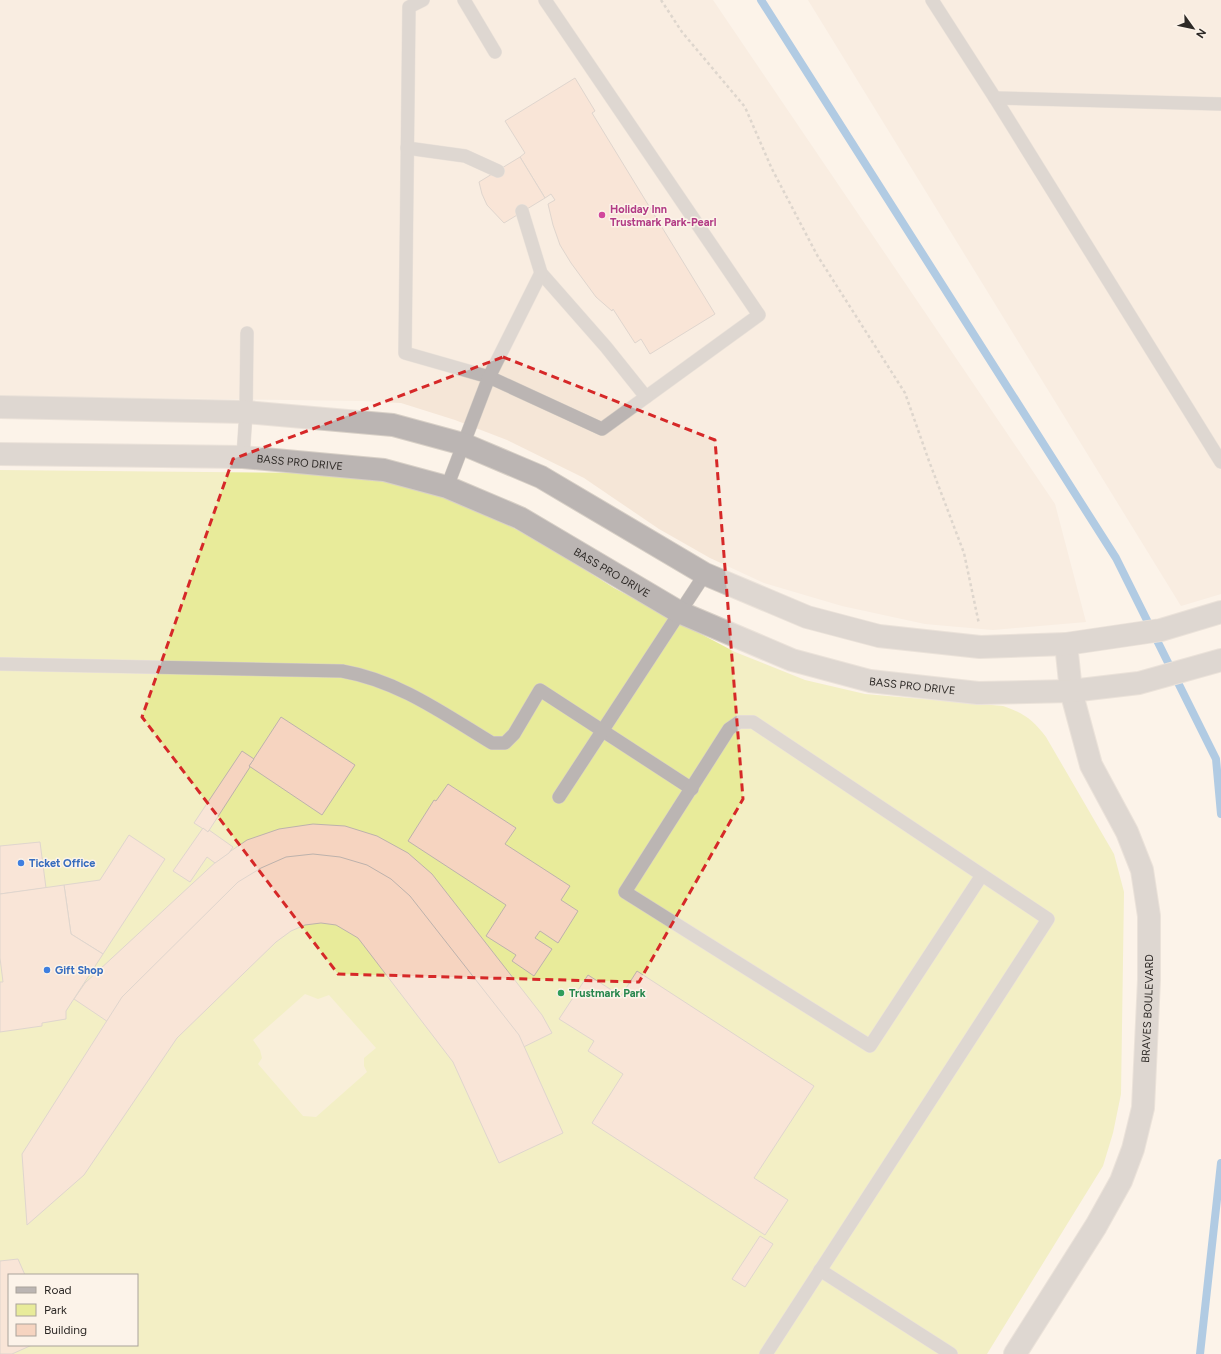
<svg xmlns="http://www.w3.org/2000/svg" width="1221" height="1354" viewBox="0 0 1221 1354" font-family="Figtree,sans-serif">
<style>
.built{fill:#f5e6d7}
.green{fill:#e8eb9a;fill-rule:evenodd}
.sand{fill:#f5ebc5}
.lines{fill:none;stroke-linecap:round;stroke-linejoin:round}
.stream{stroke:#579cdc;stroke-width:8}
.building{fill:#f6d4c0;stroke:#bdb2ac}
.service-casing{stroke:#d7cfc6;stroke-width:14}
.minor-casing{stroke:#d7cfc6;stroke-width:24}
.tertiary-casing{stroke:#d7cfc6;stroke-width:24}
.path{stroke:#bab3ab;stroke-width:2.5;stroke-dasharray:3 3;stroke-linecap:butt}
.service{stroke:#bbb5b3;stroke-width:13}
.minor{stroke:#bbb5b3;stroke-width:22}
.tertiary{stroke:#bbb5b3;stroke-width:22}
.marked{fill:none;stroke:#d62828;stroke-width:3;stroke-dasharray:8 5;stroke-linejoin:round}
.hotel-dot{fill:#d1479c;stroke:#fcf3e9;stroke-width:1.5}
.shop-dot{fill:#3f7fe0;stroke:#fcf3e9;stroke-width:1.5}
.leisure-dot{fill:#2e9e5b;stroke:#fcf3e9;stroke-width:1.5}
.labels{text-anchor:middle;stroke-width:3;stroke-linejoin:round;paint-order:stroke}
.hotel-label{font-size:11px;font-weight:bold;fill:#b23c85;stroke:#fcf3e9;text-anchor:start}
.street-label{font-size:11px;fill:#2e2a27;stroke:#fcf3e9}
.shop-label{font-size:11px;font-weight:bold;fill:#366cbe;stroke:#fcf3e9;text-anchor:start}
.leisure-label{font-size:11px;font-weight:bold;fill:#27864d;stroke:#fcf3e9;text-anchor:start}
</style>
<rect width="100%" height="100%" fill="#fcf3e9"/>
<g class="built">
<polygon points="0,0 713,0 1055,504 1086,622 993,630 925,624 842,606 764,583 710,558 659,529 584,478 507,440 455,420 401,403 362,401 0,396"/>
<polygon points="808,0 1221,0 1221,594 1181,606"/>
</g>
<path class="green" d="M0,470L318,473L391,482L470,506L541,542L614,588L735,652L805,680L865,694L1003,706C1024,713 1033,720 1046,737L1114,854L1124,892L1121,1094L1113,1133L1103,1166L987,1354H0ZM9,1275H137V1345H9Z"/>
<polygon class="sand" points="305,994 318,999 329,995 376,1048 364,1058 364,1066 367,1072 316,1117 303,1116 258,1064 262,1058 260,1050 253,1040"/>
<g class="lines">
<g class="stream">
<polyline points="761,0 1116,558 1216,759 1221,814"/>
<polyline points="1200,1354 1221,1163"/>
</g>
</g>
<g class="building">
<polygon points="575,78 595,111 592,113 715,314 650,354 641,339 635,343 613,309 612,311 596,297 571,263 560,245 553,225 548,204 555,200 551,194 545,198 520,157 525,153 505,121"/>
<polygon points="520,157 545,198 504,223 487,205 482,194 479,182"/>
<polygon points="281,717 355,765 322,815 249,766"/>
<polygon points="242,751 254,759 249,766 250,767 208,832 194,823"/>
<polygon points="448,784 516,828 505,844 570,886 561,900 578,911 558,943 540,931 535,938 552,949 534,976 512,961 516,955 486,936 506,905 408,841 434,800 436,801"/>
<polygon points="313,824 345,826 377,836 408,853 432,874 542,1015 552,1033 491,1063 479,1038 383,922 369,909 350,899 333,894 313,893 293,895 275,901 259,912 140,1027 132,1038 74,999 85,983 219,859 247,840 279,829"/>
<polygon points="203,828 208,832 209,830 233,847 229,853 215,863 207,857 190,882 173,871"/>
<polygon points="129,835 165,859 103,954 71,934 64,885 100,880"/>
<polygon points="40,842 46,888 0,894 0,846"/>
<polygon points="313,854 340,857 367,865 391,879 410,896 519,1035 563,1133 499,1163 453,1062 358,938 336,925 321,923 305,925 291,931 276,942 177,1038 84,1175 27,1225 22,1154 122,997 238,882 261,868 286,857"/>
<polygon points="64,885 71,934 103,954 66,1011 66,1019 42,1023 42,1026 0,1032 0,982 3,982 0,958 0,894"/>
<polygon points="637,971 814,1086 754,1178 788,1200 765,1235 592,1123 623,1074 588,1051 594,1041 559,1019 588,975 621,996"/>
<polygon points="760,1236 773,1244 745,1287 732,1279"/>
<polygon points="18,1259 25,1275 9,1275 9,1345 32,1345 12,1354 0,1354 0,1261"/>
</g>
<g class="lines">
<g class="service-casing">
<g id="service">
<polyline points="423,0 409,7 405,353 489,377 602,429 759,315 545,0"/>
<polyline points="464,0 495,52"/>
<polyline points="932,0 995,98 1221,462"/>
<polyline points="995,98 1221,104"/>
<polyline points="407,148 465,156 498,171"/>
<polyline points="522,211 541,273 606,347 646,397"/>
<polyline points="243,457 246,412 247,333"/>
<polyline points="447,487 489,377 541,273"/>
<path d="M0,664L342,671C399,681 444,714 492,743H505L514,734L540,690L692,789"/>
<polyline points="559,797 705,574"/>
<polyline points="820,1270 951,1354"/>
<polyline points="766,1354 1048,919 753,722 739,722 729,729 625,892 870,1046 982,875"/>
</g>
</g>
<g class="minor-casing">
<g id="minor">
<path id="s1" d="M1015,1354L1096,1226L1121,1181L1133,1149L1143,1108L1149,980V916L1142,870L1127,832L1091,765L1071,691L1066,644"/>
</g>
</g>
<g class="tertiary-casing">
<g id="tertiary">
<polyline points="0,407 246,412 393,425 463,444 541,477 705,574 807,617 879,636 980,647 1066,644 1161,630 1221,612"/>
<path id="s2" d="M0,454L243,457L384,470L447,487L520,518L679,612L792,660L870,681L978,693L1071,691L1139,683L1221,660"/>
</g>
</g>
<polyline class="path" points="661,0 682,32 745,107 772,169 817,255 905,393 929,461 964,553 979,624"/>
<use href="#service" class="service"/>
<use href="#minor" class="minor"/>
<use href="#tertiary" class="tertiary"/>
</g>
<path d="M0 0H1221V1354H0ZM503,357L715,440L743,799L639,982L338,974L142,717L233,459Z" fill="#fcf3e9" fill-opacity=".55" fill-rule="evenodd"/>
<path class="marked" d="M503,357L715,440L743,799L639,982L338,974L142,717L233,459Z"/>
<circle class="hotel-dot" cx="602" cy="215" r="4"/>
<g class="shop-dot">
<circle cx="21" cy="863" r="4"/>
<circle cx="47" cy="970" r="4"/>
</g>
<circle class="leisure-dot" cx="561" cy="993" r="4"/>
<g class="labels">
<g class="hotel-label">
<text x="610" y="213">Holiday Inn<tspan x="610" dy="13">Trustmark Park-Pearl</tspan></text>
</g>
<g class="street-label">
<text dy="4" stroke="none"><textPath href="#s2" startOffset="300">BASS PRO DRIVE</textPath></text>
<text dy="4" stroke="none"><textPath href="#s2" startOffset="636">BASS PRO DRIVE</textPath></text>
<text dy="4" stroke="none"><textPath href="#s2" startOffset="960">BASS PRO DRIVE</textPath></text>
<text dy="4" stroke="none"><textPath href="#s1" startOffset="379">BRAVES BOULEVARD</textPath></text>
</g>
<g class="shop-label">
<text x="29" y="867">Ticket Office</text>
<text x="55" y="974">Gift Shop</text>
</g>
<g class="leisure-label">
<text x="569" y="997">Trustmark Park</text>
</g>
</g>
<rect x="8" y="1274" width="130" height="72" fill="#fcf3e9" stroke="#aaa39b"/>
<rect x="16" y="1287" width="20" height="6" fill="#bbb5b3" stroke="#aaa39b"/>
<text x="44" y="1294" font-size="12" fill="#2e2a27">Road</text>
<rect x="16" y="1304" width="20" height="12" fill="#e8eb9a" stroke="#aaa39b"/>
<text x="44" y="1314" font-size="12" fill="#2e2a27">Park</text>
<rect x="16" y="1324" width="20" height="12" fill="#f6d4c0" stroke="#aaa39b"/>
<text x="44" y="1334" font-size="12" fill="#2e2a27">Building</text>
<g transform="translate(1193 28) rotate(123)" stroke="#fcf3e9" stroke-width="3" paint-order="stroke">
<path d="M0-3L7 15L0 10L-7 15Z" fill="#2e2a27"/>
<text y="-6" font-size="11" font-weight="bold" text-anchor="middle" fill="#2e2a27">N</text>
</g>
</svg>
